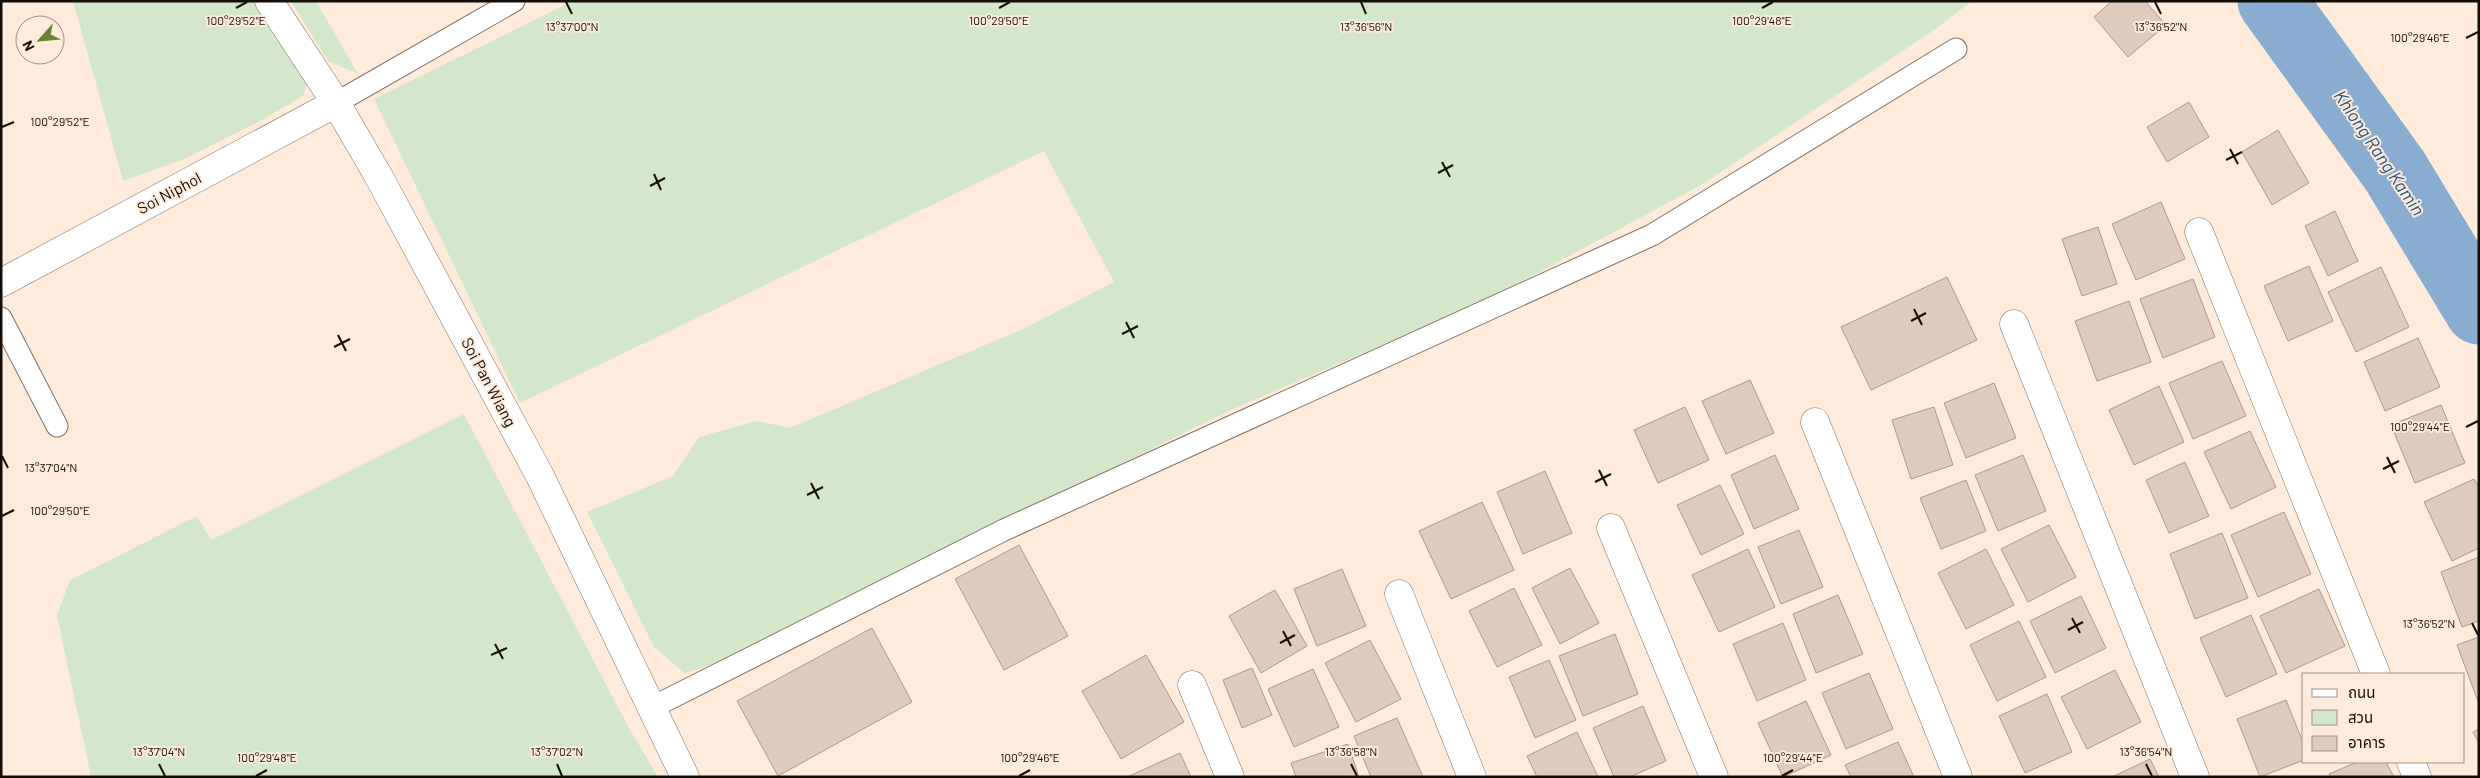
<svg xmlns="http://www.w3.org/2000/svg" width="2480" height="778" viewBox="0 0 2480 778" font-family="Barlow,'Noto Sans Thai',sans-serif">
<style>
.green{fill:#d5e7cb}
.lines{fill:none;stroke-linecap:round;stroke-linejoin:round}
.river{stroke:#89acd1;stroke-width:69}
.building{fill:#decbbd;stroke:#ab998c}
.service-casing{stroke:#827164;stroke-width:23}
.minor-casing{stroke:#827164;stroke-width:29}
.service{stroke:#fff;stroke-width:21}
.minor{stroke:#fff;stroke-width:28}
.ticks{fill:none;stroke:#130d08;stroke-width:2}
.labels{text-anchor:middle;stroke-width:4;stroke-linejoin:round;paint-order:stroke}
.street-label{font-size:16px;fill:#130d08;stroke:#feebdc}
.water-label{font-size:18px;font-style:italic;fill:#215282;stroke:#feebdc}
.ticks-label{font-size:12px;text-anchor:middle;fill:#130d08;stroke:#feebdc;stroke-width:4;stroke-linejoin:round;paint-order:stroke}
</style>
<rect width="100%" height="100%" fill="#feebdc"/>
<g class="green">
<polygon points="73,1 258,1 309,78 303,96 264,119 184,159 123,181"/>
<polygon points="291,1 316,1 358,74 328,61"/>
<polygon points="573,1 1972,1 1934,30 1703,184 1495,296 1231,410 706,667 684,673 654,647 587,512 673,476 699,437 757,421 790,428 1025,328 1114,282 1044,151 520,403 374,99"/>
<polygon points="464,414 629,728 658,777 91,777 57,615 70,580 197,516 211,540"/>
</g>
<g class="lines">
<polyline class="river" points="2272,1 2395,171 2479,310"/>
</g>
<g class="building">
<polygon points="2112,1 2145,1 2166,25 2128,57 2094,17"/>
<polygon points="2189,102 2209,137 2167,162 2147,127"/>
<polygon points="2278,130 2309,183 2272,205 2242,152"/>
<polygon points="2161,202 2185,259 2136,280 2112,224"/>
<polygon points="2335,211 2358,261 2328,276 2305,226"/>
<polygon points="2098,227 2117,284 2082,296 2062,239"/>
<polygon points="2309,266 2333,321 2288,341 2264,286"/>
<polygon points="2381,267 2409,327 2356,352 2328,292"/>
<polygon points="1947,277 1977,340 1871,390 1841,327"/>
<polygon points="2193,279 2215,337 2163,358 2140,299"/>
<polygon points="2129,301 2151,362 2097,381 2075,321"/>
<polygon points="2418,338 2440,387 2385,411 2364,362"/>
<polygon points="2222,361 2246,416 2193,439 2169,383"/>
<polygon points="1750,380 1774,433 1726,454 1702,401"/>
<polygon points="1994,383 2016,438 1966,458 1944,403"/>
<polygon points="2159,386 2184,442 2134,465 2109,410"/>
<polygon points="2441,405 2465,463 2415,483 2391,425"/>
<polygon points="1685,407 1709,460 1658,483 1634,430"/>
<polygon points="1934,407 1953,465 1911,479 1892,420"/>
<polygon points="2250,431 2276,487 2231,509 2204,452"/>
<polygon points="1775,455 1799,509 1754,529 1731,475"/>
<polygon points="2023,455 2046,511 1998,531 1975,475"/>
<polygon points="2185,462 2209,516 2169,533 2146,480"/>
<polygon points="1545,471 1572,533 1523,554 1497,492"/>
<polygon points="2474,479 2479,488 2479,548 2452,561 2424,502"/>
<polygon points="1966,480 1986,531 1941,549 1920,498"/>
<polygon points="1720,485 1744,534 1701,555 1677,505"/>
<polygon points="1482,502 1514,570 1451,599 1419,531"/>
<polygon points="2284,512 2311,574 2258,597 2231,535"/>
<polygon points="2049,525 2076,577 2028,602 2001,549"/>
<polygon points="1799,530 1823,587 1781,604 1758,547"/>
<polygon points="2222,533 2248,598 2195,619 2170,554"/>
<polygon points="1019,545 1068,636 1004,670 955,579"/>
<polygon points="1748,549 1775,607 1719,632 1692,575"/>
<polygon points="1986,549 2014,605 1966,629 1938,573"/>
<polygon points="2479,557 2479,621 2462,627 2441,572"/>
<polygon points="1570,568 1599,623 1560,644 1532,588"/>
<polygon points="1342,569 1366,626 1317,646 1294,589"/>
<polygon points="1514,588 1542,645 1497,667 1469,611"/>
<polygon points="2319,589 2345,646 2286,673 2260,616"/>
<polygon points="1275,590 1307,646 1261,673 1229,616"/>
<polygon points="1838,595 1863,654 1816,673 1793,614"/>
<polygon points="2081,596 2106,648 2055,673 2030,621"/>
<polygon points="2251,615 2277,674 2226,697 2200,638"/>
<polygon points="2019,621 2046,677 1997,701 1970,645"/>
<polygon points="1783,623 1806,680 1757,701 1733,644"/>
<polygon points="872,628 912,702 778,776 737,701"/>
<polygon points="1615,634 1638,694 1583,716 1559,656"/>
<polygon points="2479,637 2479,704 2457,645"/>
<polygon points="1370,640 1401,699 1356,722 1325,663"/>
<polygon points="1146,655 1184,722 1121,759 1082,691"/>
<polygon points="1549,660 1576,720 1535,738 1509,677"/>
<polygon points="1252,668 1272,715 1242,728 1223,680"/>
<polygon points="1313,669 1339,727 1294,747 1268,689"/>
<polygon points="2115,670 2141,722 2087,749 2061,697"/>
<polygon points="1869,673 1893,729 1846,749 1822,693"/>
<polygon points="2047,694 2072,752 2025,773 1999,716"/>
<polygon points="2286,700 2304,745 2304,760 2260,777 2237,719"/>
<polygon points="1806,701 1831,755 1783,777 1758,723"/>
<polygon points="1643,706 1666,761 1630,777 1614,777 1593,728"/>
<polygon points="1397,718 1423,777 1371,777 1354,736"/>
<polygon points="2479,729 2479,743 2473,732"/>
<polygon points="1577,732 1598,777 1537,777 1527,756"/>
<polygon points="1898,742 1914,777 1851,777 1845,765"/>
<polygon points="1348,744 1359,777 1296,777 1291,763"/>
<polygon points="1180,753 1191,777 1127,777"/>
<polygon points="2150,759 2159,777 2112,777"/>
<polygon points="2357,762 2386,762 2394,777 2331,777 2329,774"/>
</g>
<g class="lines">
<g class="service-casing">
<g id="service">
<polyline points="336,103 514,1"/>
<polyline points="1,318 57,426"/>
<polyline points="651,708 1004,530 1652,235 1956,49"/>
</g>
</g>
<g class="minor-casing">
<g id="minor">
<polyline points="269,1 336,103 379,177 540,476 685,777"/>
<polyline points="2199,232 2376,674"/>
<polyline points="1,283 336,103"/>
<polyline points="2014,324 2195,777"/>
<polyline points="1815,422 1958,777"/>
<polyline points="1611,528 1714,777"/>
<polyline points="1399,594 1472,777"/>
<polyline points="1192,685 1230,777"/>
<polyline points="2411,762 2417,777"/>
</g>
</g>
<use href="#service" class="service"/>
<use href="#minor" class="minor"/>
</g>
<path class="ticks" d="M566,2L572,14M1361,2L1366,14M2155,2L2161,14M236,8L247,2M999,8L1010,2M1762,8L1773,2M2466,38L2478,32M2,127L14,122M2230,149L2238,164M2226,160L2242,152M1442,162L1450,177M1438,173L1453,165M654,174L661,190M650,186L665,178M1914,309L1922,325M1911,321L1926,313M1126,322L1134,338M1122,334L1138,326M338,335L346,351M334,347L350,339M2466,427L2478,421M2,456L8,468M2387,457L2395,473M2383,469L2399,461M1599,470L1607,486M1595,482L1611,474M811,483L819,499M807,495L823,487M2,516L14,510M2072,618L2080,633M2472,623L2478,635M2068,630L2083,622M1283,631L1291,646M1280,643L1295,635M495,644L503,659M491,655L507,648M159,764L165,776M557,764L562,776M1351,764L1357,776M2146,764L2152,776M256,776L267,770M1019,776L1030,770M1782,776L1793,770"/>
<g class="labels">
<g class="street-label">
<text transform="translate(169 193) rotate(-28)" y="6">Soi Niphol</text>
<text transform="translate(489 382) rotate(62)" y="6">Soi Pan Wiang</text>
</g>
<g class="water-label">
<text transform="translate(2379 153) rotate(56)" y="6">Khlong Rang Kamin</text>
</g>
</g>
<g class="ticks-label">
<text x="236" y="25">100°29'52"E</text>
<text x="999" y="25">100°29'50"E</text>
<text x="1762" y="25">100°29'48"E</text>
<text x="572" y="31">13°37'00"N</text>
<text x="1366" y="31">13°36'56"N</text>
<text x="2161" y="31">13°36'52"N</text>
<text x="2420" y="42">100°29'46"E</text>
<text x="60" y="126">100°29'52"E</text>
<text x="2420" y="431">100°29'44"E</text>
<text x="51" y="472">13°37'04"N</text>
<text x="60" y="515">100°29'50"E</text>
<text x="2429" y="628">13°36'52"N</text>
<text x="159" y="756">13°37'04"N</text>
<text x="557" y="756">13°37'02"N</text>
<text x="1351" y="756">13°36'58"N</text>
<text x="2146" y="756">13°36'54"N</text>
<text x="267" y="762">100°29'48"E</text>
<text x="1030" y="762">100°29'46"E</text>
<text x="1793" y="762">100°29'44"E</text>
</g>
<rect width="2480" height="778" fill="none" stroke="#130d08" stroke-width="5"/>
<rect x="2302" y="673" width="162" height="90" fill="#feebdc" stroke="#a09287"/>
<rect x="2312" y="689" width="25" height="8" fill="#ffffff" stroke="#a09287"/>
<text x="2348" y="698" font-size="15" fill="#130d08">ถนน</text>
<rect x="2312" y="710" width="25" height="15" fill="#d5e7cb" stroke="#a09287"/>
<text x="2348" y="723" font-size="15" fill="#130d08">สวน</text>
<rect x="2312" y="736" width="25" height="15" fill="#decbbd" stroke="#a09287"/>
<text x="2348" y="748" font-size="15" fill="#130d08">อาคาร</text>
<g transform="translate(40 40) rotate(243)"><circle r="24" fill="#feebdc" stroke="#a09287"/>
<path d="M0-4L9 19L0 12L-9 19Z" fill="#6b8234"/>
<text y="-8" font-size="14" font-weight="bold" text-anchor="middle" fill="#130d08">N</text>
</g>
</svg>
